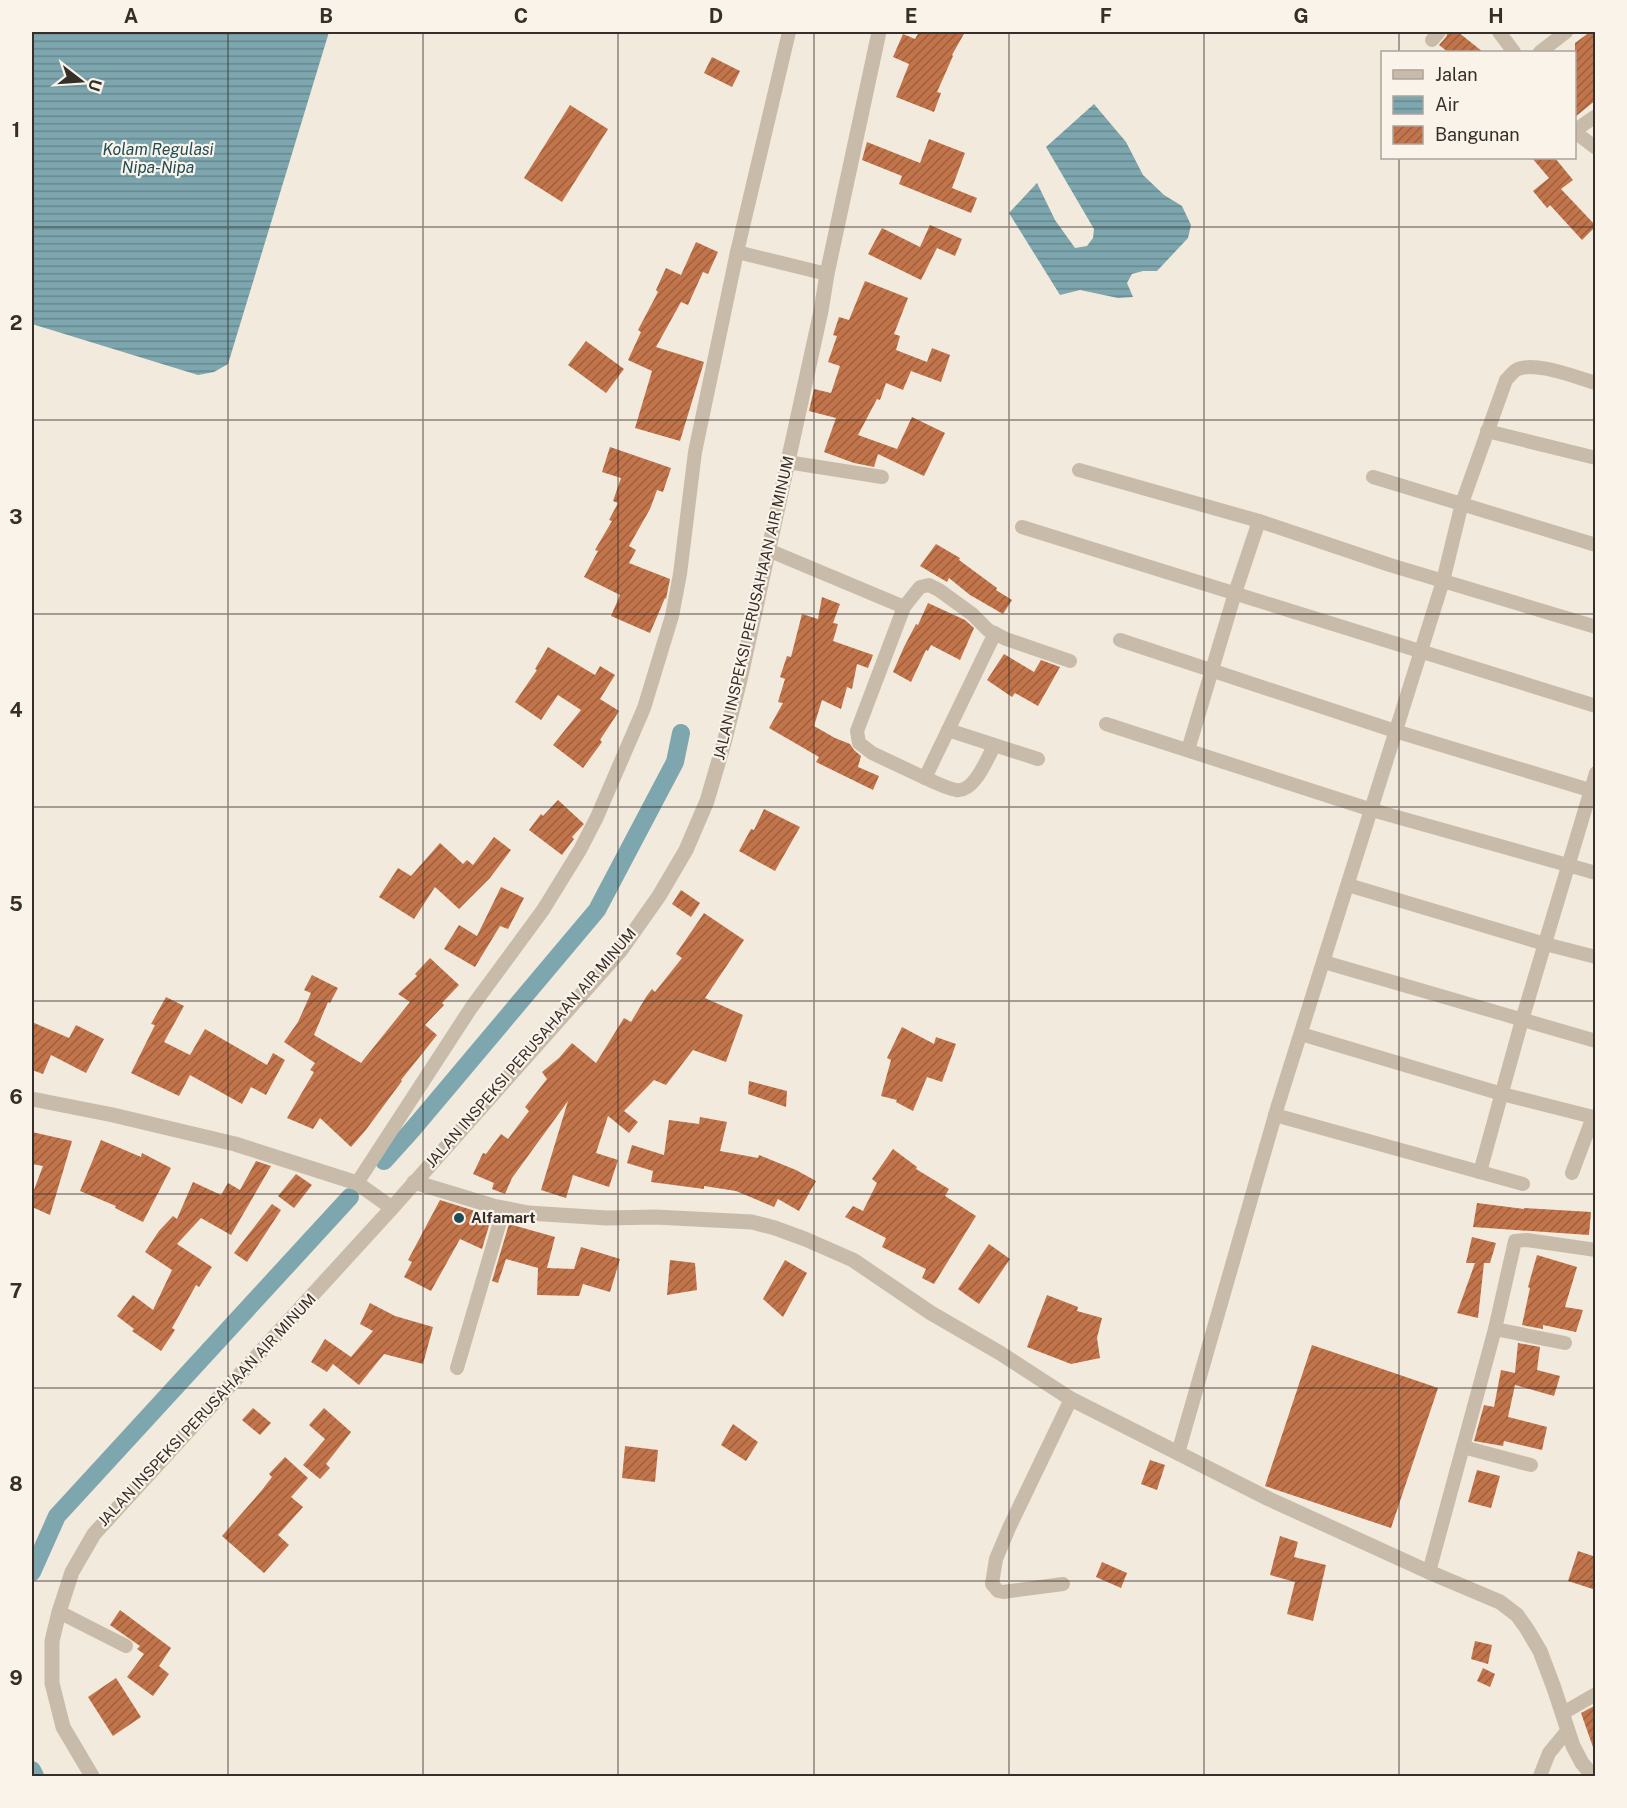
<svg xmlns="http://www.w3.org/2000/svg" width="1627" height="1808" viewBox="0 0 1627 1808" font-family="'Public Sans',sans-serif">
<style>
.water{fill:url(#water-rules)}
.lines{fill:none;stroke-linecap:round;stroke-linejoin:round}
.canal{stroke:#7da6ae;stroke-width:18}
.building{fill:url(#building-hatch)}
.minor{stroke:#c9bba9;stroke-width:14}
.tertiary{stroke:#c9bba9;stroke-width:15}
.grid{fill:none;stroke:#362e29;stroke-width:1.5;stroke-opacity:0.55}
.poi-dot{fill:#1f4d57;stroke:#f9f3e9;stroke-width:2}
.labels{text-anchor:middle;stroke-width:4.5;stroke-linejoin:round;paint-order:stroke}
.street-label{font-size:15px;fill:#362e29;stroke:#f9f3e9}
.poi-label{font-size:15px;font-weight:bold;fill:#362e29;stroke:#f9f3e9;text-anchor:start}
.water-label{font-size:16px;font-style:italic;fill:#1f4d57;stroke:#f9f3e9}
.neatline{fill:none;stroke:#362e29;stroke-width:2}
.grid-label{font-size:20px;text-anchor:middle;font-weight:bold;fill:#362e29}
</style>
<defs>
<pattern id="water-rules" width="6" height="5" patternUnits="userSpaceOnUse" patternTransform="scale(1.5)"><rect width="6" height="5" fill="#7da6ae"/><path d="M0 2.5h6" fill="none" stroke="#67888e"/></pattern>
<pattern id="building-hatch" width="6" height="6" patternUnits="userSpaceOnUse" patternTransform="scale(1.5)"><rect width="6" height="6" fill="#c2744a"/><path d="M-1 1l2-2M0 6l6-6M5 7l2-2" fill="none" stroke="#9e603e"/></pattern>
</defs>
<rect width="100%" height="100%" fill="#f1eadd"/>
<g class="water">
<polygon points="32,32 329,32 228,364 214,372 198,375 32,324"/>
<polygon points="1094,104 1126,142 1143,175 1164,195 1182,206 1191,225 1188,238 1157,271 1143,271 1132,274 1127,283 1133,297 1118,298 1080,290 1060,295 1009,213 1037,183 1055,220 1075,248 1087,246 1093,238 1094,229 1046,147"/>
</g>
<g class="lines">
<g class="canal">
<polyline points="384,1161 412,1130 597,910 675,762 681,733"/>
<polyline points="32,1572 57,1516 350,1197"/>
<polyline points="32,1770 35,1776"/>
</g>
</g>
<g class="building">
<polygon points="919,32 965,32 952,55 953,56 937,92 941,93 934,112 896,97 909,64 893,57 903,34 915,39"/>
<polygon points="1448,32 1458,32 1483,52 1448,52 1439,45 1446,37"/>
<polygon points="1590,32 1596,32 1596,100 1575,117 1575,43"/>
<polygon points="712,57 740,71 732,87 704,73"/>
<polygon points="570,105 608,129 562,202 524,178"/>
<polygon points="929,139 965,153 952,188 977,198 971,213 899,184 902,176 862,160 867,142 920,163"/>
<polygon points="1532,158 1555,158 1573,180 1561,189 1596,226 1582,240 1550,205 1547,208 1533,191 1549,178"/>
<polygon points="930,225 962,239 955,256 937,248 921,280 868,254 882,228 920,247"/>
<polygon points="696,242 718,252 708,274 703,272 688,305 681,302 656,347 704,362 680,441 635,428 652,371 628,360 641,332 638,330 658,292 656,290 666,268 681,275"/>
<polygon points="865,281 908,298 894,334 900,336 896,350 927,362 932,348 950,355 941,382 911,371 903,390 886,383 880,400 877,399 858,435 897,449 912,417 945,433 924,476 878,454 874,467 854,463 824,452 836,418 809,411 814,389 831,393 840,366 828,362 837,336 833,335 839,317 849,320"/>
<polygon points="586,341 624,369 606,393 568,365"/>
<polygon points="610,447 671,468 663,492 657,490 650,509 629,546 636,550 629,563 670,579 666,599 665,598 650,633 611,616 620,595 584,577 598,551 595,550 612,521 609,520 618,503 613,501 621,478 602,472"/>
<polygon points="936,544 960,558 959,560 997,588 996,590 1012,600 1003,614 970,595 949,578 947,582 920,566"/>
<polygon points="822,597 840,604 833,623 838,624 833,641 873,655 868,668 857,664 852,689 847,687 841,709 822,700 814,726 835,738 850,744 854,750 861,756 858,767 879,776 873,790 816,762 819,757 769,728 783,703 778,702 785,679 780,677 787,656 791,657 802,614 818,619"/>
<polygon points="928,603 965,620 974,628 960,660 931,645 928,651 926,650 911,682 893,672 904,647 916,624 918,625"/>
<polygon points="548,647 595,675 600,666 615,675 600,699 619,711 600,740 602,742 583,768 553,745 581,710 558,695 541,720 515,702 537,670 535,669"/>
<polygon points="1004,654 1034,672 1041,660 1060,667 1038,706 1015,693 1012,697 987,680"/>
<polygon points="558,800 584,824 572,837 574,839 562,855 529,830 541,814 543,816"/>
<polygon points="764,809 800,827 775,871 739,851 751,829 754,830"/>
<polygon points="494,837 511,850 490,878 459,909 435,887 414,919 379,897 398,868 411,876 440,843 463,864 467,860 473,865"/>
<polygon points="501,887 524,898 508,929 500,926 475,967 444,949 459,925 477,936"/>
<polygon points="681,890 700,903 691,917 672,904"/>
<polygon points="704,913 744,940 705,998 743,1015 726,1062 693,1050 666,1085 654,1080 624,1111 638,1122 629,1133 608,1116 596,1153 618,1160 609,1187 573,1175 566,1198 541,1190 568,1101 512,1178 505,1194 492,1189 494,1183 473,1174 483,1153 486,1154 501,1134 508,1139 529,1111 525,1107 547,1079 542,1072 559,1058 572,1043 596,1063 624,1018 631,1022 646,997 652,989 655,992 682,958 676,954"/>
<polygon points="430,958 459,985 442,1003 444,1005 425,1025 437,1035 401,1080 402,1081 365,1131 351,1147 320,1118 313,1129 287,1118 314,1072 310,1070 315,1063 284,1042 298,1022 311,993 304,990 312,975 338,988 330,1003 328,1002 314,1035 361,1063 410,1002 398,994 417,976 415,974"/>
<polygon points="166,997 184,1006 164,1042 190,1055 205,1029 267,1065 273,1053 285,1060 266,1095 251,1087 242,1104 190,1075 179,1096 131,1073 155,1025 151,1024"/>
<polygon points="32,1022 69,1038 76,1025 104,1039 86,1073 51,1055 43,1074 32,1070"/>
<polygon points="902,1027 934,1044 936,1037 956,1044 942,1082 927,1077 913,1111 896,1102 897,1100 881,1096 891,1060 887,1058"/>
<polygon points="749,1081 787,1091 786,1107 748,1094"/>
<polygon points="700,1117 727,1122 720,1151 758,1158 759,1155 796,1170 816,1181 799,1211 778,1199 774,1207 736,1191 704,1186 704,1189 651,1182 653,1171 627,1163 632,1145 664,1155 669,1120 699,1124"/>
<polygon points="32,1132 72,1141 50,1215 32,1207 32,1195 43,1166 32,1164"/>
<polygon points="101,1140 141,1157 142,1153 171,1168 143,1222 115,1208 116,1206 80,1191"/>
<polygon points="893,1149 917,1167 916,1169 949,1189 945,1196 976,1216 934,1284 922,1278 926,1269 882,1247 886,1238 845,1217 853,1206 863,1211 877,1183 872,1179"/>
<polygon points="256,1161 271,1166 231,1235 201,1218 177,1244 212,1267 199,1287 196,1285 172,1328 175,1330 161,1351 132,1331 134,1329 117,1316 133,1295 153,1310 172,1270 145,1252 159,1231 173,1216 177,1219 193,1182 221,1195 228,1183 240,1190"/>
<polygon points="296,1174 312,1185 294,1208 278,1196"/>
<polygon points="440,1200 472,1210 491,1219 482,1249 460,1239 431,1291 404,1277 412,1262 408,1260"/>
<polygon points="1477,1203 1524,1209 1524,1208 1591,1212 1589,1235 1473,1227"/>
<polygon points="272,1204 281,1210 247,1262 234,1253"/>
<polygon points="509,1224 555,1237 547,1268 574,1269 581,1247 620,1259 610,1292 583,1284 579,1296 537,1295 538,1268 506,1259 498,1283 492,1281"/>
<polygon points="1472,1237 1496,1243 1490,1263 1484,1263 1478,1318 1457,1313 1475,1263 1466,1263"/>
<polygon points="989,1244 1010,1259 979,1304 958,1289"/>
<polygon points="1537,1255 1577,1267 1565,1307 1583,1310 1576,1332 1543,1325 1543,1329 1522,1325 1530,1288 1528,1287"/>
<polygon points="670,1260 695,1263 697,1290 667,1295"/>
<polygon points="785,1260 807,1273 783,1317 763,1299"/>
<polygon points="1047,1295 1078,1307 1077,1311 1102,1318 1097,1338 1100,1358 1071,1364 1027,1347"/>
<polygon points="370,1303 395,1316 433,1327 423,1364 384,1354 359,1385 333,1364 327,1372 311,1362 325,1339 351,1357 373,1331 360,1324"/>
<polygon points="1518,1343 1540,1347 1537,1370 1560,1376 1554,1396 1515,1385 1508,1417 1547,1427 1542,1450 1504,1441 1503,1446 1474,1441 1484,1405 1494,1407 1501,1370 1515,1373"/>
<polygon points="1312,1345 1438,1388 1391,1528 1265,1486"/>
<polygon points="253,1408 271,1423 260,1435 242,1420"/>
<polygon points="324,1408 351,1432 326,1464 330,1468 320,1479 303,1465 325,1439 309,1425"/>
<polygon points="733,1424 758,1442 746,1461 721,1445"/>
<polygon points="625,1446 658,1450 655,1482 622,1478"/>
<polygon points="285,1457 308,1478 291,1497 303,1507 278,1535 289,1545 264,1573 222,1536 262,1490 272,1477 269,1474"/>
<polygon points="1150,1460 1165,1465 1157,1490 1141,1484"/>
<polygon points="1477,1470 1500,1476 1491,1508 1468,1502"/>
<polygon points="1280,1536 1298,1542 1294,1557 1326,1565 1313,1621 1287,1614 1295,1582 1270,1575"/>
<polygon points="1578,1551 1596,1557 1596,1590 1568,1581"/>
<polygon points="1102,1562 1127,1573 1121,1588 1096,1577"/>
<polygon points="120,1610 171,1648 159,1666 169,1674 153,1696 127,1677 144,1654 137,1649 140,1646 110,1625"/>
<polygon points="1475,1641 1492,1645 1488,1664 1471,1659"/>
<polygon points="1483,1668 1495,1674 1490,1687 1477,1681"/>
<polygon points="116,1678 141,1717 113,1736 88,1697"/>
<polygon points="1596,1705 1596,1749 1594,1750 1581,1713"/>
</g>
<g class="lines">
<g class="minor">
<polyline points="1499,32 1514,52"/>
<polyline points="1432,40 1439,32"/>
<polyline points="1540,52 1566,32"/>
<polyline points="1574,131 1596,116"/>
<polyline points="1575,132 1596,148"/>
<polyline points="737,252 827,274"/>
<polyline points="1487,431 1596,458"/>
<polyline points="787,462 882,477"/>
<polyline points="1079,470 1259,521 1390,565 1596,627"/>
<polyline points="1373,477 1596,545"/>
<polyline points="1022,527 1596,706"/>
<polyline points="768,550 904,607"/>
<polyline points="1120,640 1395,731 1596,792"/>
<polyline points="1106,724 1372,810 1596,873"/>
<polyline points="948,730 1038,759"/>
<path d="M994,746C987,759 974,793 956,790C946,788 935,782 925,778L995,633"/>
<polyline points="1188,750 1235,593 1259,521"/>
<polyline points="925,778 872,753 859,743 857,731 904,607 920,587 929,585 939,590 972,614 988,630 1006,639 1070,661"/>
<polyline points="1348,885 1545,944 1596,957"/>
<polyline points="1324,962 1596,1041"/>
<polyline points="1301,1034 1502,1094 1593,1117 1572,1173"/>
<polyline points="1275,1115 1523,1184"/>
<polyline points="1480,1172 1522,1020 1596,773"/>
<polyline points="357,1183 471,1008 543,910 580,850 597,817 644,708 672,616 680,574 695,452 737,252 789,32"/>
<polyline points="1495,1329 1565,1343"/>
<polyline points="457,1368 504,1208"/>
<polyline points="1463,1447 1531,1465"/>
<path d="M1178,1453L1278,1105L1443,581L1462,503L1506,380C1509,377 1513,372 1516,370C1534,360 1577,378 1596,383"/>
<polyline points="1429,1572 1495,1329 1515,1241 1527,1240 1596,1250"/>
<polyline points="1063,1584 1003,1592 998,1591 992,1584 996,1559 1009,1528 1071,1399"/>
<polyline points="59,1612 126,1646"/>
<polyline points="1563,1713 1596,1694"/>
<polyline points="1540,1776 1549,1753 1568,1730"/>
</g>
<g class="tertiary">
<polyline points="32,1099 113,1115 235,1144 357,1183 392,1208"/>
<polyline points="414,1182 493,1206 528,1213 607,1218 655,1217 752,1222 775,1228 805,1239 853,1260 931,1313 1000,1353 1071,1399 1269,1499 1429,1572 1500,1602 1517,1615 1527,1629 1540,1651 1554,1688 1573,1746 1582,1763 1593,1776"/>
<polyline points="92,1776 63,1727 52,1683 52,1641 59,1612 72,1572 94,1534 392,1208 621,950 659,896 686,850 707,801 724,743 740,680 821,311 827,274 879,32"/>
</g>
</g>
<path class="grid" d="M228,32V1776M423,32V1776M618,32V1776M814,32V1776M1009,32V1776M1204,32V1776M1399,32V52M1399,158V1776M32,227H1596M32,420H1596M32,614H1596M32,807H1596M32,1001H1596M32,1194H1596M32,1388H1596M32,1581H1596"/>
<circle class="poi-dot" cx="459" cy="1218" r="6"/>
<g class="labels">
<g class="street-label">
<text transform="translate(754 608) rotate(-77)" y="5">JALAN INSPEKSI PERUSAHAAN AIR MINUM</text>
<text transform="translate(531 1048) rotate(-49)" y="5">JALAN INSPEKSI PERUSAHAAN AIR MINUM</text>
<text transform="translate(207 1410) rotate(-47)" y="5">JALAN INSPEKSI PERUSAHAAN AIR MINUM</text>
</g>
<g class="poi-label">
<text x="471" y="1223">Alfamart</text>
</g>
<g class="water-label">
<text x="158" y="155">Kolam Regulasi<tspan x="158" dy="18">Nipa-Nipa</tspan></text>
</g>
</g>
<rect width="1627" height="1808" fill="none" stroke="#f9f3e9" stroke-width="66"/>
<rect x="1381" y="51" width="195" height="108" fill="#f9f3e9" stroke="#aba49c" stroke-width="1.5"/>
<rect x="1393" y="70" width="30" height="9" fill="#c9bba9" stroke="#aba49c" stroke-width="1.5"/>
<text x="1435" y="81" font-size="18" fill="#362e29">Jalan</text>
<rect x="1393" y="96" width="30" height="18" fill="url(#water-rules)" stroke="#aba49c" stroke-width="1.5"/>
<text x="1435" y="111" font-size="18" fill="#362e29">Air</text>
<rect x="1393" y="126" width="30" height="18" fill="url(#building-hatch)" stroke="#aba49c" stroke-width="1.5"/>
<text x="1435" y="141" font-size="18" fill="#362e29">Bangunan</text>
<g transform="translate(81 81) rotate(107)" stroke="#f9f3e9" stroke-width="4.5" paint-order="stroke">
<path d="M0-4.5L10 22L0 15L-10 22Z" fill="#362e29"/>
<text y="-9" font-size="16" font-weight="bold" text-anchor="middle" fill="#362e29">U</text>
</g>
<rect x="33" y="33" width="1561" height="1742" class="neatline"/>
<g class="grid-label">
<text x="131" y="23">A</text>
<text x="326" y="23">B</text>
<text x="521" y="23">C</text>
<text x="716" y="23">D</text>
<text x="911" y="23">E</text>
<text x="1106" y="23">F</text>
<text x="1301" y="23">G</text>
<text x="1496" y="23">H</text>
<text x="16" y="137">1</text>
<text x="16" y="330">2</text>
<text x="16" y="524">3</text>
<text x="16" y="717">4</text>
<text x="16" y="911">5</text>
<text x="16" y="1104">6</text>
<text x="16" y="1298">7</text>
<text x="16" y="1491">8</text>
<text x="16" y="1685">9</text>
</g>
</svg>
